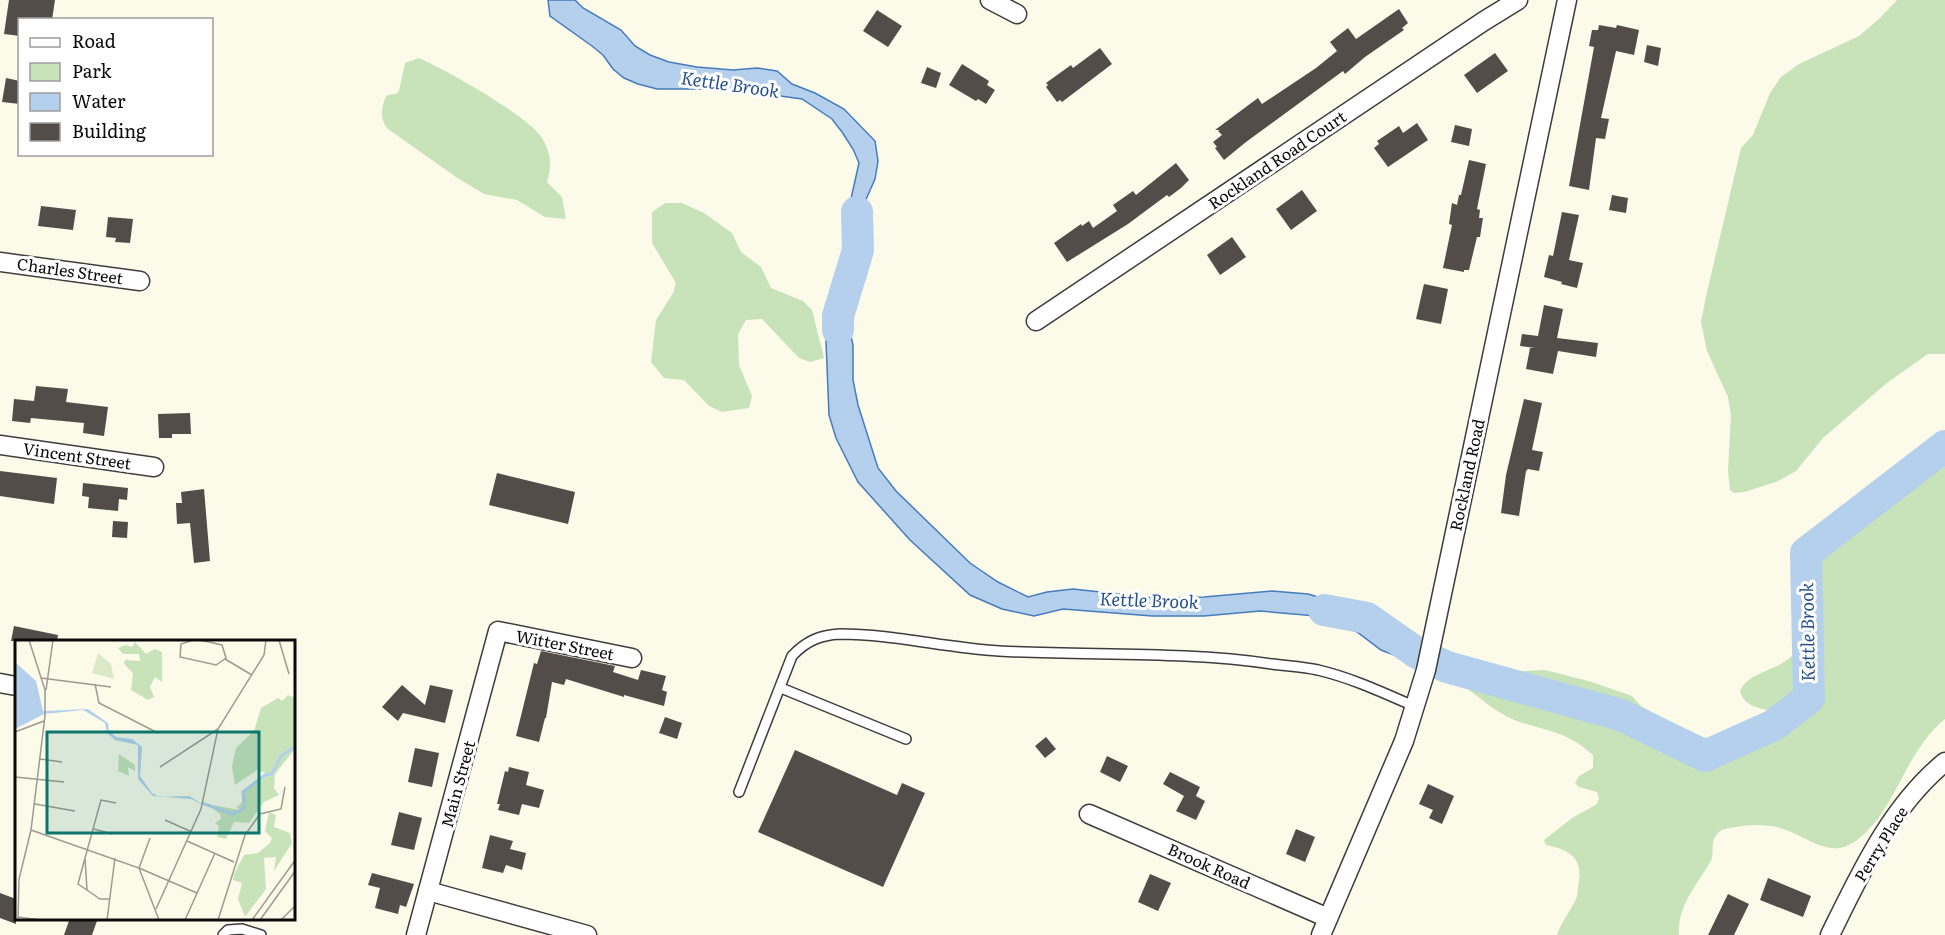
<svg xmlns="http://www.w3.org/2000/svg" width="1945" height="935" viewBox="0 0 1945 935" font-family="Literata,serif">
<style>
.green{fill:#c8e2b9}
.water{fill:#b5d0ed;stroke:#467cbb;stroke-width:1.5}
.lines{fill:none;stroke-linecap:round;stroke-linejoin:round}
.river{stroke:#b5d0ed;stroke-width:32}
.building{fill:#524d48}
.service-casing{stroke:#3d3d3d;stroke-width:12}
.minor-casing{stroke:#3d3d3d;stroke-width:21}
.service{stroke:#fff;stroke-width:9}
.minor{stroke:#fff;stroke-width:18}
.labels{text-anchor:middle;stroke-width:6;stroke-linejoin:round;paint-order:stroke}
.street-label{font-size:16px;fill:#0a0a0a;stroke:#fff}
.water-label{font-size:18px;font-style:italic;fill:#24508b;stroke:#fff}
.inset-river{fill:none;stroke:#b5d0ed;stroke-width:3}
.inset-road{fill:none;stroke:#9b9b90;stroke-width:1.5}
.view{fill:#0f766e;fill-opacity:0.15;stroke:#0f766e;stroke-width:3}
.inset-edge{fill:none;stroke:#0a0a0a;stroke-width:3}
</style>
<rect width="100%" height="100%" fill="#fcfbea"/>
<g class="green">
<polygon points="1897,0 1945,0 1945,354 1928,354 1888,382 1823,438 1796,471 1776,482 1744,492 1734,493 1730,490 1728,471 1731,416 1728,397 1707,351 1701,322 1707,292 1741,148 1753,135 1770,93 1781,77 1799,64 1859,36 1880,18"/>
<path d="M419,58C443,68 530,117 542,138C551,153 552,165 547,182L562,197L566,219L545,217L517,200L484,194L456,177L388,129C379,119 381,106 387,95L396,94L399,91L405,63Z"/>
<polygon points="665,203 682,203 704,213 732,233 741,252 761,267 771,288 803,301 812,310 824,358 810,362 799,358 762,319 746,320 738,334 739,365 752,396 749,408 722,412 709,406 684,380 664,378 651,362 656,320 673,293 676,283 652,243 652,212"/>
<path d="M1945,438V719C1905,751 1896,811 1857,840C1831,860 1811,839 1786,830C1771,824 1752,824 1736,827C1731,828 1723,828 1719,832C1710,840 1714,847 1712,857C1712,861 1708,865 1706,869C1693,889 1677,910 1679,935H1557C1561,923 1569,913 1575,901C1577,897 1578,892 1578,887C1584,860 1572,850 1546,845L1544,840L1572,818L1597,804L1599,798L1597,792L1579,787L1575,783L1579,776L1593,768V755C1564,729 1545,732 1512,719C1493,711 1476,694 1458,682L1463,666L1477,672L1484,673L1545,670L1592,682L1632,696L1641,706L1671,723L1703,737L1718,741L1750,735L1767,729L1776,719L1774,712C1760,708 1744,707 1740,691C1747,674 1769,672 1784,662C1789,659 1794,654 1798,650L1794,636L1801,594L1795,552L1843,515L1893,482Z"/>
</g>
<polygon class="water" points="548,0 575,0 583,8 621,30 635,46 650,55 669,62 697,67 733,70 757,68 777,71 792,84 815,93 844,109 875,141 878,161 875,179 860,213 867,233 869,263 865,279 848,322 853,345 853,380 858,405 878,468 896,491 970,563 998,582 1028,597 1047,592 1073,589 1156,598 1204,597 1272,591 1308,594 1328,600 1362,616 1410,649 1441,662 1463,666 1458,682 1443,674 1381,650 1357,632 1328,617 1260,611 1204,616 1152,616 1063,609 1034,616 1002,609 970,595 910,540 858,482 836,438 829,415 826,341 858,263 850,203 859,163 853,149 842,132 832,119 802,99 728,89 657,89 638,84 624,78 613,69 603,55 592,46 550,16"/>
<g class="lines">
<g class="river">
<polyline points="838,330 838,316 858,250 857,212"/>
<polyline points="1324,610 1367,618 1417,653 1447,667 1621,715 1705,756 1774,725 1809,698 1806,553 1945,446"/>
</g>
</g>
<g class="building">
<polygon points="9,0 55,0 52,20 20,20 20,36 4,34"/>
<polygon points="1399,9 1408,23 1402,28 1404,30 1365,57 1345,74 1343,71 1246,142 1224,160 1215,148 1217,147 1213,142 1222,135 1218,131 1220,130 1215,130 1258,98 1262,104 1316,68 1337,51 1330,42 1348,28 1356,39"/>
<polygon points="877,10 902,26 888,47 863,31"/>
<polygon points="1599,25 1616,28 1617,25 1639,30 1634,55 1616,51 1601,118 1609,119 1605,139 1596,138 1589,190 1569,186 1594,47 1589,46 1592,30 1598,30"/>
<polygon points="1647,45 1661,48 1658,66 1644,62"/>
<polygon points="1100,48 1112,64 1062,102 1060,100 1057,102 1046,87 1048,85 1046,83 1071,65 1073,68"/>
<polygon points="1495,53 1508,71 1477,93 1464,75"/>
<polygon points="962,64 989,81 987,85 995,90 986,104 978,99 976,101 949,85"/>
<polygon points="927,67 941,73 936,88 921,83"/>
<polygon points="6,78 20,81 20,104 2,102"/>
<polygon points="1417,123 1428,140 1388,167 1374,148 1379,144 1377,141 1399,126 1403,133"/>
<polygon points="1455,125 1472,129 1469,146 1451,142"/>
<polygon points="1469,160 1486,164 1477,209 1480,210 1479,218 1483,218 1480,237 1477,237 1469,270 1464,270 1464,272 1443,268 1452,225 1449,224 1452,203 1457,205 1459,195 1461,195"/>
<polygon points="1176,163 1189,180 1181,188 1169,197 1167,195 1128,224 1067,262 1054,243 1081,224 1082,226 1089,221 1093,228 1117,211 1113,205 1133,191 1136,195"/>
<polygon points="1302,190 1317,211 1291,230 1276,209"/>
<polygon points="1612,195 1628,198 1626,213 1609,210"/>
<polygon points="41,206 76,210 73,230 38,226"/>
<polygon points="1562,212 1579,215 1569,260 1583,263 1577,288 1561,284 1562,282 1544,277 1549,255 1553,256"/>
<polygon points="108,217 133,219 130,243 115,242 116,238 106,237"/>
<polygon points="1232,237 1246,257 1220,275 1207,255"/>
<polygon points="1424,284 1448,289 1441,324 1416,319"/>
<polygon points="1544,305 1563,309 1557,338 1598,343 1596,357 1558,351 1553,374 1526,369 1530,348 1535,348 1520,346 1522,334 1538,336"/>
<polygon points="36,386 68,389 66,402 108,407 104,436 83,433 84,423 31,418 30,423 12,421 14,399 34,401"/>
<polygon points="1524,399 1542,403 1532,450 1543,452 1539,471 1528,469 1526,471 1519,516 1501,513 1506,475"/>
<polygon points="190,413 191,434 172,434 172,438 159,438 158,414"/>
<polygon points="0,471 57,478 54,504 0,496"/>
<polygon points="497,473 575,492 568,524 489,505"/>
<polygon points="83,483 128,488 127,500 119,499 118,511 88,508 89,497 82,496"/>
<polygon points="204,489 210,561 194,563 190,523 177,524 176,503 182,503 181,492"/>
<polygon points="113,521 128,522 127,538 112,537"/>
<polygon points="14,626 58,635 57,641 11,641"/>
<polygon points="541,651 615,666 613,672 638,680 641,670 666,676 662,690 667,692 664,706 624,695 624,697 566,679 564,685 552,682 546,718 545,718 539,742 516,736 534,663 537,664"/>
<polygon points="402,685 425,705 430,685 453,690 445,723 403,713 398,721 382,707"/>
<polygon points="665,717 682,723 677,739 659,733"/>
<polygon points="1046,737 1056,749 1045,758 1035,746"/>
<polygon points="415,748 439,753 432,787 408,782"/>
<polygon points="795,750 897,795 902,783 925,793 883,887 758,832"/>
<polygon points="1107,756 1128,766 1120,782 1100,772"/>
<polygon points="509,767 529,772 526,785 544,790 539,808 522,804 519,815 498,810 500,804 497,804 505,771 508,772"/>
<polygon points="1170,772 1200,787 1196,796 1205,801 1196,820 1176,811 1184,796 1163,784"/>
<polygon points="1428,784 1454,796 1442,824 1429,818 1433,810 1419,804"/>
<polygon points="399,812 422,818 414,850 391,845"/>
<polygon points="1296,829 1315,837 1305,862 1286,854"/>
<polygon points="490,835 513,841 510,849 526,853 522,870 506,865 503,873 482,868"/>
<polygon points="372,873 414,884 406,907 400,905 398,914 375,908 380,888 368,885"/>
<polygon points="1150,874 1171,883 1158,911 1138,902"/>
<polygon points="1768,878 1811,896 1803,917 1760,900"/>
<polygon points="0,893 16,899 16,924 0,918"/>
<polygon points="1728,894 1749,904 1734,935 1708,935"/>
<polygon points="70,918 98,918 92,935 64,935"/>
</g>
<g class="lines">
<g class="service-casing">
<g id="service">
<polyline points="781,688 906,739"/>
<path d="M739,792L792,656C806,641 820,635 840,634C893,634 946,648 999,651C1090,656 1182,651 1272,664C1287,666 1303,667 1318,670C1352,678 1384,693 1416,707"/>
<polyline points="223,935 228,930 242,929 261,935"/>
</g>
</g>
<g class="minor-casing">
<g id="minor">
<polyline points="990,0 1017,14"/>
<polyline points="0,262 140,281"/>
<polyline points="1036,321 1484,21 1518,0"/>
<polyline points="0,445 154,467"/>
<polyline points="0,683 16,686"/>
<polyline points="1089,814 1328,918"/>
<polyline points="428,891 587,935"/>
<polyline points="416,935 498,631 632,658"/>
<polyline points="1321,935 1404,741 1426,670 1567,0"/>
<path d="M1830,935C1860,874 1891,806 1945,762"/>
</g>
</g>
<use href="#service" class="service"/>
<use href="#minor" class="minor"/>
</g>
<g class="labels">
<g class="street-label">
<text transform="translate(1277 160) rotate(-34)" y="6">Rockland Road Court</text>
<text transform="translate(70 271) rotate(8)" y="6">Charles Street</text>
<text transform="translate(77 456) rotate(8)" y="6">Vincent Street</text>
<text transform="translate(1467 475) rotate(-78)" y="6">Rockland Road</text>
<text transform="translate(565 645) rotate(11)" y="6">Witter Street</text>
<text transform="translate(458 784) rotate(-75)" y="6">Main Street</text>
<text transform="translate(1881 844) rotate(-58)" y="6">Perry Place</text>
<text transform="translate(1209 866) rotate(24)" y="6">Brook Road</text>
</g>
<g class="water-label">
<text transform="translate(730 85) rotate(8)" y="6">Kettle Brook</text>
<text transform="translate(1149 601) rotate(2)" y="6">Kettle Brook</text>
<text transform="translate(1808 632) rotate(-91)" y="6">Kettle Brook</text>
</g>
</g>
<g transform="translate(15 640)">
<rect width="280" height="280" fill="#fcfbea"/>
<path d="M120,2L131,14L140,9L147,12V42L140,37L135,47L139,57L133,60L116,50L118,33L109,24L110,20L125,21L124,14H108L103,8L111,5L117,7ZM273,55L280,58V109L260,134L259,148L264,155L249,162L234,183L219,182L211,199L202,197L204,186L200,183L206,179L205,174L191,164L225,170L221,167L228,162L227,152L251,133L242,130L220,145L217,127L221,108L239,91L246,68L263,58L267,61ZM104,114L120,125V131L113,127L114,136L103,131ZM254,172L261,175L259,187L275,193L277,203L259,231L261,217L249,218L251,249L230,277L223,259L227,243L218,240L219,234L229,215L243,213L255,203L257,198L250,191Z" fill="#c8e2b9"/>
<path d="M83,13L96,24L99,39L77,33Z" fill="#daeac9"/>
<path d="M0,22L21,41L28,71L73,69L93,83L94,91L101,97L117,99L127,107L125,136L137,153L144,157L174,156L191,166L176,159L138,156L123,139V105L100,100L92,93L90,83L68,70L29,74L0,89Z" fill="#b5d0ed"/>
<path class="inset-river" d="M187,163L217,174L225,171L229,168L228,152L250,135L257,134L266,116L281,106"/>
<path class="inset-road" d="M178,0L166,4L165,17L201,25L211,18L207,5L185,0M264,0L274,34M210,19L237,35M26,38L96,47M80,44L84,63L143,93M31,50L38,0M0,92L29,81M25,119L47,122M145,127L203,89M0,137L49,142M20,164L60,171M150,180L177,192M79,189L97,194M16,190L124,228L144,280M135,198L124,228L182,253M172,201L219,222M70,218L63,244L72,250L70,218L86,160L101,163M72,250L85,259H95M141,269L186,169L203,89L249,15L251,0M3,277L25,280M3,280L4,239L16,190L30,76V50L14,0M92,280L100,218M170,280L200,213M203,280L230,195L245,174L266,169L270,147M237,280L281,219M245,280L281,230M266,280L281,265"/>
<path class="view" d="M32,92H244V193H32Z"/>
<rect width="280" height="280" class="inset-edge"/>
</g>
<rect x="18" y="18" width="195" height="138" fill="#ffffff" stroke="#9d9d9d" stroke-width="1.5"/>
<rect x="30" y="38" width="30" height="9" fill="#ffffff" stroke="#9d9d9d" stroke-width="1.5"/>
<text x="72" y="48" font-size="18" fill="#0a0a0a">Road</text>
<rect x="30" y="63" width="30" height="18" fill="#c8e2b9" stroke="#9d9d9d" stroke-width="1.5"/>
<text x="72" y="78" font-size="18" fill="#0a0a0a">Park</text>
<rect x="30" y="93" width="30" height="18" fill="#b5d0ed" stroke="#9d9d9d" stroke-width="1.5"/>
<text x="72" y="108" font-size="18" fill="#0a0a0a">Water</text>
<rect x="30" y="123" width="30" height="18" fill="#524d48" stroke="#9d9d9d" stroke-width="1.5"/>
<text x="72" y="138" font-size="18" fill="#0a0a0a">Building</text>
</svg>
